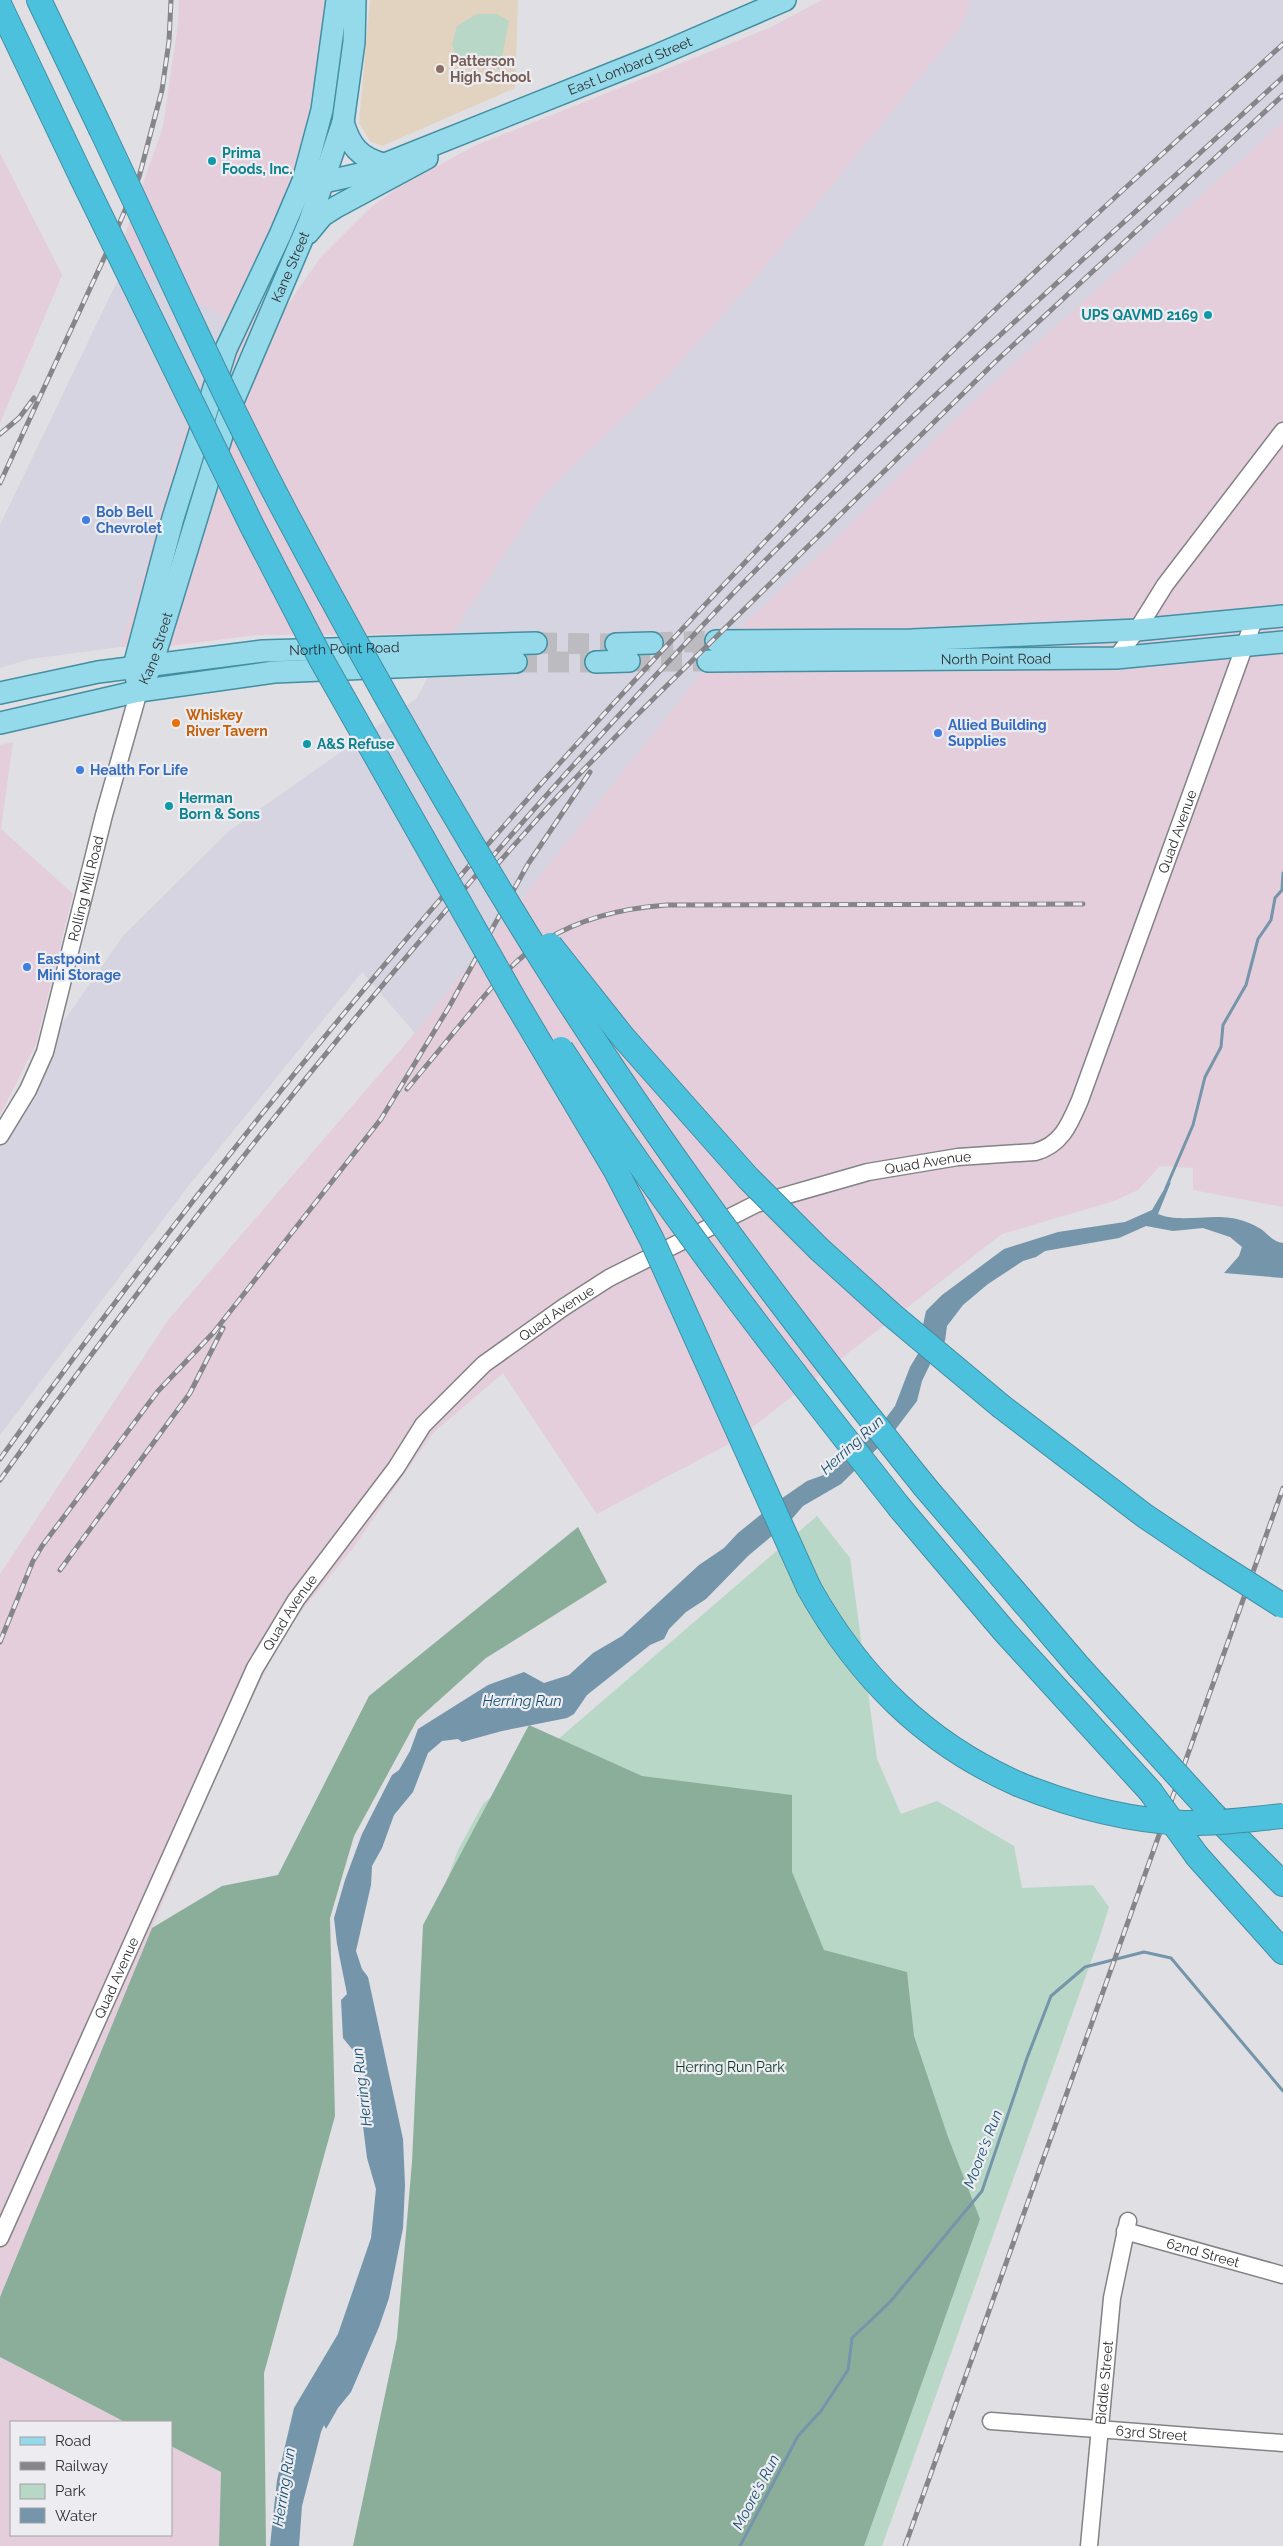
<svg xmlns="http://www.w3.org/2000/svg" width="1283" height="2546" viewBox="0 0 1283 2546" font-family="Raleway,sans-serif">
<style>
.built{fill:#d5d4e0}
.industrial{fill:#e4cedb}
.education{fill:#e1d3c0}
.green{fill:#b8d7c6}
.forest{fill:#8bae9a}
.water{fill:#7495aa}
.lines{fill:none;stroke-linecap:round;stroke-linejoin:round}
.stream{stroke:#7495aa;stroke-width:3}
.major-tunnel{stroke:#bcbcc0;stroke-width:21;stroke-dasharray:21 11;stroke-linecap:butt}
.minor-casing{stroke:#828287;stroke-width:19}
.major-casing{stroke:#438ea1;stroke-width:24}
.highway-casing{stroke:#438ea1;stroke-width:26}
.minor{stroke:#fff;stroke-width:16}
.major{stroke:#94daeb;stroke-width:21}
.highway{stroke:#4cc1dd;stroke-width:24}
.rail-casing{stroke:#868589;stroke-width:5}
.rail{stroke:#ececf1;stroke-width:3;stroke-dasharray:9;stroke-linecap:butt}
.highway-bridge-casing{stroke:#438ea1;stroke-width:26;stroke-linecap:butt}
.highway-bridge{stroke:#4cc1dd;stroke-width:24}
.education-dot{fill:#8d6e63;stroke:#ececf1;stroke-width:2}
.culture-dot{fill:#0f9aa8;stroke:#ececf1;stroke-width:2}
.shop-dot{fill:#3f7fe0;stroke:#ececf1;stroke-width:2}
.food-dot{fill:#e8710a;stroke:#ececf1;stroke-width:2}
.labels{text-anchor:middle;stroke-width:4.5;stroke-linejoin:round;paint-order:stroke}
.education-label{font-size:14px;font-weight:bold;fill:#785e54;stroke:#ececf1;text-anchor:start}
.street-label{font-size:14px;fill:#313032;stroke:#ececf1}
.culture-label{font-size:14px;font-weight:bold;fill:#0d838f;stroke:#ececf1;text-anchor:start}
.shop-label{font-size:14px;font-weight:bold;fill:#366cbe;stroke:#ececf1;text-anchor:start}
.food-label{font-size:14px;font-weight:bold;fill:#c56008;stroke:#ececf1;text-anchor:start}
.park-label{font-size:14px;fill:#043521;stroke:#ececf1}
.water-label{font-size:15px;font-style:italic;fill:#175271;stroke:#ececf1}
</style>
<rect width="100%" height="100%" fill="#dfdfe4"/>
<g class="built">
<polygon points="969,0 1283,0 1283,122 1034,346 956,418 841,534 733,634 415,1033 362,972 186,1189 0,1435 0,1147 13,1127 53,1037 123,936 229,831 416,699 452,634 547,490 669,375 760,273 960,28 970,6"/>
<polygon points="125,265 226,316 120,647 30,659 0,668 0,525"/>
</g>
<g class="industrial">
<polygon points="179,0 333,0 300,168 241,302 277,320 320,258 370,208 399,187 474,146 769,28 822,0 969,0 970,6 960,28 760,273 669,375 547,490 452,634 256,635 170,646 120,647 149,555 176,456 226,317 116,260 163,127 178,24"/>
<polygon points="1283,122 1283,1207 1193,1190 1193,1168 1160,1166 1138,1190 1114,1201 1002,1234 736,1440 597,1514 503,1373 433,1433 353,1548 289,1626 240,1721 152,1928 0,2297 0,1574 169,1319 415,1033 733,634 841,534 956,418 1034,346"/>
<polygon points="0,153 62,275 0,423"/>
<polygon points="13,742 1,829 73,894 36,1044 0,1115 0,745"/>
<polygon points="0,2357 125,2422 11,2422 11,2535 171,2535 171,2446 221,2472 219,2546 0,2546"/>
</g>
<polygon class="education" points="370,0 518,0 515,88 382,146 370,141 359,123"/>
<g class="green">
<polygon points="477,14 497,14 509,21 502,57 505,63 498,70 494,63 459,65 452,45 457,26"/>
<polygon points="817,1516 850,1558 877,1759 901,1814 937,1801 1014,1846 1022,1888 1093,1885 1109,1907 1099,1939 882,2546 443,2546 434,1916 458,1850 483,1804"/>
</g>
<g class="forest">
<polygon points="578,1527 607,1582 486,1658 417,1720 354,1836 330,1918 335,2116 264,2373 266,2546 219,2546 221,2472 171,2446 171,2422 125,2422 0,2357 0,2297 152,1928 222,1886 278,1875 369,1696"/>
<polygon points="529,1725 642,1776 792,1795 792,1872 824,1950 907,1972 914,2036 948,2137 980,2219 864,2546 353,2546 397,2338 412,2162 423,1925"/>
</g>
<path class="water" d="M1171,1182L1158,1214C1178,1223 1209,1214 1231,1218C1240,1219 1253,1224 1261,1229C1268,1234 1273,1242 1283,1243V1278L1224,1273L1239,1256L1242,1247L1230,1237L1203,1228L1173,1231L1146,1226L1119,1238L1045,1251L1036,1257L1023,1261L988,1284L963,1305L947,1326L945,1341L938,1348L922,1381L917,1401L892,1434L841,1484L803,1506L791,1520L748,1556L706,1599L686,1612L669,1629L664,1639L650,1645L587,1695L574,1714L567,1718L502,1731L462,1742L458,1739L442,1741L428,1753L413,1792L394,1815L382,1848L372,1866L371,1885L356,1951L362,1969L368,1977L403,2139L405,2185L403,2228L389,2298L379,2327L351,2392L338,2408L326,2429L324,2425L321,2432L302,2506L299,2546H270L277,2480L294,2408L338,2334L371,2238L376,2189L367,2158L363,2126L367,2084L360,2059L343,2038L341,2000L347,1994L337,1944L334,1918L345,1880L362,1834L392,1775L399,1770L410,1751L418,1729L488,1685L524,1672L544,1683L569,1675L593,1653L622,1636L699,1565L724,1548L738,1533L775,1503L807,1481L832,1472L883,1422L895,1406L910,1367L925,1342L923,1325L926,1311L942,1295L1004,1249L1058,1232L1125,1222L1152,1210L1166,1186Z"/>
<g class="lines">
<g class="stream">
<polyline points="1166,1188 1193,1125 1205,1077 1221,1047 1223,1025 1246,985 1258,939 1271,920 1275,898 1282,890 1283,873"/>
<polyline points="740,2546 798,2436 821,2411 848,2370 852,2338 890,2302 982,2191 1027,2058 1051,1996 1085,1967 1144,1952 1171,1958 1283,2091"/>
</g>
<g class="major-tunnel">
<polyline points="536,643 616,644"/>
<polyline points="652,643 716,641"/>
<polyline points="629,661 708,661"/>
<polyline points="516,662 596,662"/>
</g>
<g class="minor-casing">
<g id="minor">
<polyline points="1116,658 1137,630 1165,585 1283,431"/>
<path id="s1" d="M0,1136L28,1090L45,1052L104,815L139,691"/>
<path id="s2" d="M1125,2231L1283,2275"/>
<path id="s3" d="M0,2238L255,1668L296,1600L396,1468L423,1425L484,1364L564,1307L609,1278L756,1204L868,1172L958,1157L1035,1152C1062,1145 1070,1123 1080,1100L1254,620"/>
<path id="s4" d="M991,2421L1283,2443"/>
<path id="s5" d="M1089,2546L1112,2298L1128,2221"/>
</g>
</g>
<g class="major-casing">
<g id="major">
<path d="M343,122C350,146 359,157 383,164"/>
<path id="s6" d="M315,187L324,182L360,174L653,57L785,0"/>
<polyline points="308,233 322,216 336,207 427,158"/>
<polyline points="716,641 912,640 1137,630 1283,616"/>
<polyline points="616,644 652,643"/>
<path id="s7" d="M708,661L1116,658L1283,642"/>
<polyline points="596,662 629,661"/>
<path id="s8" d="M139,691L152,664L231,406L309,223L343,122L354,42L355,0"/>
<polyline points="139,691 134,666 173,518 226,349 280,235 303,181 322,110 337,0"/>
<path id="s9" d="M0,693L98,672L263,651L536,643"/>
<polyline points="0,723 139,691 274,672 516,662"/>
</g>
</g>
<g class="highway-casing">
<g id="highway">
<polyline points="39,0 100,127"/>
<polyline points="0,6 81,176"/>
<polyline points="1002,1407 1145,1516 1206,1557"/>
<polyline points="925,1487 1079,1667"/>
<polyline points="900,1508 1005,1632 1150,1791"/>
<path d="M809,1588C859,1677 925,1743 1018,1784"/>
<polyline points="1212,1813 1283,1884"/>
<polyline points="1197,1856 1283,1952"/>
</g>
</g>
<use href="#minor" class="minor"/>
<use href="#major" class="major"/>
<use href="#highway" class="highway"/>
<g class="rail-casing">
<g id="rail">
<polyline points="0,434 19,418 34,398"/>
<polyline points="0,483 112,241 139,177 162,90 169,41 171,0"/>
<polyline points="484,879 559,795 634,718 995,362 1283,95"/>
<path d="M407,1089C428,1064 449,1038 470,1013C492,987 514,959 544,941C581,918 624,908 667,905L1083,904"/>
<path d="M0,1459C265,1089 563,743 884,419C1012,289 1148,167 1283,44"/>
<path d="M0,1480C219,1174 459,881 718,609C897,422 1093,252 1283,77"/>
<polyline points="60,1570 190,1393 223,1328"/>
<polyline points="0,1642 33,1561 42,1546 158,1391 214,1332 381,1119 449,1007 528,864 590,772"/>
<polyline points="905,2546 1283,1488"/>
</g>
</g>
<use href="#rail" class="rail"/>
<g class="highway-bridge-casing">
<g id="highway-bridge">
<path d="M100,127C161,255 218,385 284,510C368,668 457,824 552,975C665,1154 793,1323 925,1487"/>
<polyline points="81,176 252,526 321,659 515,1001 615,1169 652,1240 809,1588"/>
<polyline points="550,945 623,1037 748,1178 819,1249 892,1315 1002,1407"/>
<path d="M561,1049C665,1208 782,1359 900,1508"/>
<polyline points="1206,1557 1283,1606"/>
<polyline points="1079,1667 1212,1813"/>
<path d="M1018,1784C1072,1806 1126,1820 1184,1823C1217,1824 1251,1819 1283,1816"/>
<polyline points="1150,1791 1197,1856"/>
</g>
</g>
<use href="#highway-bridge" class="highway-bridge"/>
</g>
<circle class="education-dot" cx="440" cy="69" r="5"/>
<g class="culture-dot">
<circle cx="212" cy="161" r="5"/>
<circle cx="1208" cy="315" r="5"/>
<circle cx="307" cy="744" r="5"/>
<circle cx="169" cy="806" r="5"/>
</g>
<g class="shop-dot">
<circle cx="86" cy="520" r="5"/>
<circle cx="938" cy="733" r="5"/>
<circle cx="80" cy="770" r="5"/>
<circle cx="27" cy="967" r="5"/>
</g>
<circle class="food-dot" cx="176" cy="723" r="5"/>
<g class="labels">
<g class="education-label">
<text x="450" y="66">Patterson<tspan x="450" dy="16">High School</tspan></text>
</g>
<g class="street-label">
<text dy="5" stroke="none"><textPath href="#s6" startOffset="338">East Lombard Street</textPath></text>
<text dy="5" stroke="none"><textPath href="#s8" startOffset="451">Kane Street</textPath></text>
<text dy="5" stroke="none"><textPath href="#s8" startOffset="46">Kane Street</textPath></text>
<text dy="5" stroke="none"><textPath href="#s9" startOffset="348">North Point Road</textPath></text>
<text dy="5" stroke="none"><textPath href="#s7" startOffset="288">North Point Road</textPath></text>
<text dy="5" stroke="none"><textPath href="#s3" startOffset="1965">Quad Avenue</textPath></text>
<text dy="5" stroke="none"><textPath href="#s1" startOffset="264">Rolling Mill Road</textPath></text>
<text dy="5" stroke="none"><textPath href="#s3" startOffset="1500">Quad Avenue</textPath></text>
<text dy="5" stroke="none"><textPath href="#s3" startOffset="1095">Quad Avenue</textPath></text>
<text dy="5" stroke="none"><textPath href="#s3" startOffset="690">Quad Avenue</textPath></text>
<text dy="5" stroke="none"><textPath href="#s3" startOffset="285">Quad Avenue</textPath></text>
<text dy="5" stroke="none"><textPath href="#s2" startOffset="81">62nd Street</textPath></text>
<text dy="5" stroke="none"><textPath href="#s5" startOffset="164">Biddle Street</textPath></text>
<text dy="5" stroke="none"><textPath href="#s4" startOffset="161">63rd Street</textPath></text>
</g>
<g class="culture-label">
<text x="222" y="158">Prima<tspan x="222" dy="16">Foods, Inc.</tspan></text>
<text x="1198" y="320" text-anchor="end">UPS QAVMD 2169</text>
<text x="317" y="749">A&amp;S Refuse</text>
<text x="179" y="803">Herman<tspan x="179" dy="16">Born &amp; Sons</tspan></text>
</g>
<g class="shop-label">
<text x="96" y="517">Bob Bell<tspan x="96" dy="16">Chevrolet</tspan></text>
<text x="948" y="730">Allied Building<tspan x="948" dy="16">Supplies</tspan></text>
<text x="90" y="775">Health For Life</text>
<text x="37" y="964">Eastpoint<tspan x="37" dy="16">Mini Storage</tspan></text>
</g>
<g class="food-label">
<text x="186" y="720">Whiskey<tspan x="186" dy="16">River Tavern</tspan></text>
</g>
<g class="park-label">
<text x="730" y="2072">Herring Run Park</text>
</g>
<g class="water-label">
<text transform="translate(852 1445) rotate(-42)" y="5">Herring Run</text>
<text x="522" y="1706">Herring Run</text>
<text transform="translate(362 2087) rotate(-97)" y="5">Herring Run</text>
<text transform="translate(983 2149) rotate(-69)" y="5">Moore's Run</text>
<text transform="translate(284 2487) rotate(-81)" y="5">Herring Run</text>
<text transform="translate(756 2492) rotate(-62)" y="5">Moore's Run</text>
</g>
</g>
<rect x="10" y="2421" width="162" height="115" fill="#ececf1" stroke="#a1a1a5"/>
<rect x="20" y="2437" width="25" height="8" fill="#94daeb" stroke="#a1a1a5"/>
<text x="55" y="2446" font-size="15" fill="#313032">Road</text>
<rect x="20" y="2462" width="25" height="8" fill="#868589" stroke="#a1a1a5"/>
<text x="55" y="2471" font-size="15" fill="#313032">Railway</text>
<rect x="20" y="2484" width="25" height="15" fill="#b8d7c6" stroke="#a1a1a5"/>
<text x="55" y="2496" font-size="15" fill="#313032">Park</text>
<rect x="20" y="2508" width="25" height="15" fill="#7495aa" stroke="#a1a1a5"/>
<text x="55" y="2521" font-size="15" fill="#313032">Water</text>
</svg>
